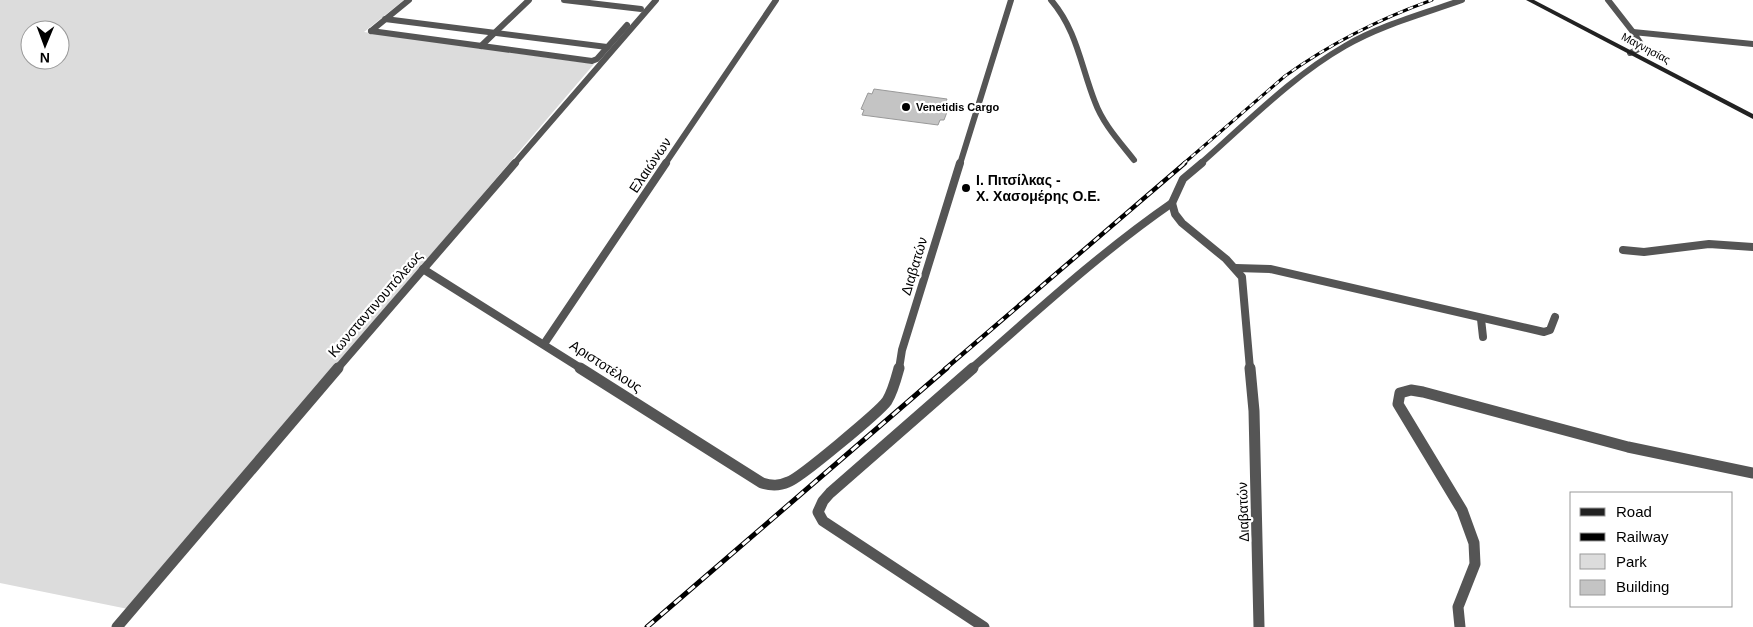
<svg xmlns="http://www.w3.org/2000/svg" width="1753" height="627" viewBox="0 0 1753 627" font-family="Helvetica,sans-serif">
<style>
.green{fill:#dcdcdc;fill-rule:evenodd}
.building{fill:#c4c4c4;stroke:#999}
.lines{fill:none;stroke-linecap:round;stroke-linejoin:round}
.street-far2{stroke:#555;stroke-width:6}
.street-far1{stroke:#555;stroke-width:8}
.street{stroke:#555;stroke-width:11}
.secondary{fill:#222;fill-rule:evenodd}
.rail-far2-casing{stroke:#000;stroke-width:3}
.rail-far1-casing{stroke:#000;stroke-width:4.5}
.rail-casing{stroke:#000;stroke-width:5}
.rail-far2{stroke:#fff;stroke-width:2;stroke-dasharray:5.5;stroke-linecap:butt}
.rail-far1{stroke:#fff;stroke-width:2.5;stroke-dasharray:7;stroke-linecap:butt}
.rail{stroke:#fff;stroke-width:3;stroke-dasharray:9;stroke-linecap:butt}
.poi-dot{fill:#000;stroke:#fff;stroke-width:2}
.labels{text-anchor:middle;stroke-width:4.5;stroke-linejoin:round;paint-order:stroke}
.far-street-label{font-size:11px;fill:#000;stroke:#fff}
.far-poi-label{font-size:11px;font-weight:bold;fill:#000;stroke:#fff;text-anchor:start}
.street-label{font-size:14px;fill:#000;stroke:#fff}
.poi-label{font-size:14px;font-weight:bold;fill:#000;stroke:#fff;text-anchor:start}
</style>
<rect width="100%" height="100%" fill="#fff"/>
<path class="green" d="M0,0H404L364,32L594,64L128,609L0,583ZM30,30H60V60H30Z"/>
<polygon class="building" points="874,89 947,99 945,104 950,104 944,120 940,120 938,125 862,115 864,110 861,109 868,93 872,94"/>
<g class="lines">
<g class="street-far2">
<polyline points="564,0 641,9"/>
<path d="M1051,0C1077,30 1081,67 1095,102C1103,124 1120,142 1134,160"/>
<polyline points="1608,0 1633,32"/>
<polyline points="385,19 607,47"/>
<polyline points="371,31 592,61 597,59 627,25"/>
<polyline points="371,31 409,0"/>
<polyline points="481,46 529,0"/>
<polyline points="1630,53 1643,47 1633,32 1753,44"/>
<polyline points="514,164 656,0"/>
<polyline points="665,164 776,0"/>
<polyline points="960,164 1011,0"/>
<path d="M1200,164C1247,123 1291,77 1345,46C1381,25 1423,14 1462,0"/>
</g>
<g class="street-far1">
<polyline points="1202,163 1183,179 1172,203 1175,214 1182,223 1226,259 1242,277 1250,369"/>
<polyline points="1623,250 1644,252 1709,244 1753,247"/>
<polyline points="1236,268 1270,269 1544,332 1550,330 1555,317"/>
<polyline points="423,269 582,369"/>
<polyline points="1481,319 1483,337"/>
<polyline points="544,344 666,163"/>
<polyline points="337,369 515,163"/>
<polyline points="899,369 902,350 960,163"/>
<path d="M971,369C1036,312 1101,252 1172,203"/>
</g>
<g class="street">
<path d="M580,368L762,483C772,486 779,486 788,482C799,479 880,411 887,401C893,391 896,379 899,368"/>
<polyline points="973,368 830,493 823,501 818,512 823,521 984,627"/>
<polyline points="1250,368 1254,411 1259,627"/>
<polyline points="117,627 338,368"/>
<polyline points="1460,627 1458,607 1475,564 1474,543 1462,510 1398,404 1400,393 1411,390 1423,392 1628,447 1753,473"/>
</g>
<polygon class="secondary" points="1526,0 1534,0 1753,114 1753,119"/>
<g class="rail-far2-casing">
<path id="rail-far2" d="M1183,164L1285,76C1331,43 1379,19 1432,0"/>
</g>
<g class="rail-far1-casing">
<polyline id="rail-far1" points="945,369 1185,163"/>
</g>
<g class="rail-casing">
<polyline id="rail" points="647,627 947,368"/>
</g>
<use href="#rail-far2" class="rail-far2"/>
<use href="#rail-far1" class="rail-far1"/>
<use href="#rail" class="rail"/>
</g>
<g class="poi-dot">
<circle cx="906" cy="107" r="5"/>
<circle cx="966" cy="188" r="5"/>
</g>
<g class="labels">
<g class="far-street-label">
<text transform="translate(1646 48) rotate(28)" y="4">Μαγνησίας</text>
</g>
<g class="far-poi-label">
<text x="916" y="111">Venetidis Cargo</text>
</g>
<g class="street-label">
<text transform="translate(650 165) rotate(-56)" y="5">Ελαιώνων</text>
<text transform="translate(914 266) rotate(-73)" y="5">Διαβατών</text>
<text transform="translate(375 304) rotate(-49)" y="5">Κωνσταντινουπόλεως</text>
<text transform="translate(606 366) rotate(33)" y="5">Αριστοτέλους</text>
<text transform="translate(1243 512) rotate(-92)" y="5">Διαβατών</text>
</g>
<g class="poi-label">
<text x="976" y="185">Ι. Πιτσίλκας -<tspan x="976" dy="16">Χ. Χασομέρης Ο.Ε.</tspan></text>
</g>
</g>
<rect x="1570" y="492" width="162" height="115" fill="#ffffff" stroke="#999999"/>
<rect x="1580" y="508" width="25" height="8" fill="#222222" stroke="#999999"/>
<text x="1616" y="517" font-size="15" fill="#000000">Road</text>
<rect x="1580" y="533" width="25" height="8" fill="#000000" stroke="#999999"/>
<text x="1616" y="542" font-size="15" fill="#000000">Railway</text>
<rect x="1580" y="554" width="25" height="15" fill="#dcdcdc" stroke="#999999"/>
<text x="1616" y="567" font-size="15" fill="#000000">Park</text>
<rect x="1580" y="580" width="25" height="15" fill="#c4c4c4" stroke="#999999"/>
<text x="1616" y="592" font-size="15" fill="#000000">Building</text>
<g transform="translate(45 45) rotate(181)"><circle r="24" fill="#ffffff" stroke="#999999"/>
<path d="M0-4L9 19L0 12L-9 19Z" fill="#000000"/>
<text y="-8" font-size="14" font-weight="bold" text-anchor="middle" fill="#000000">N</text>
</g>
</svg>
